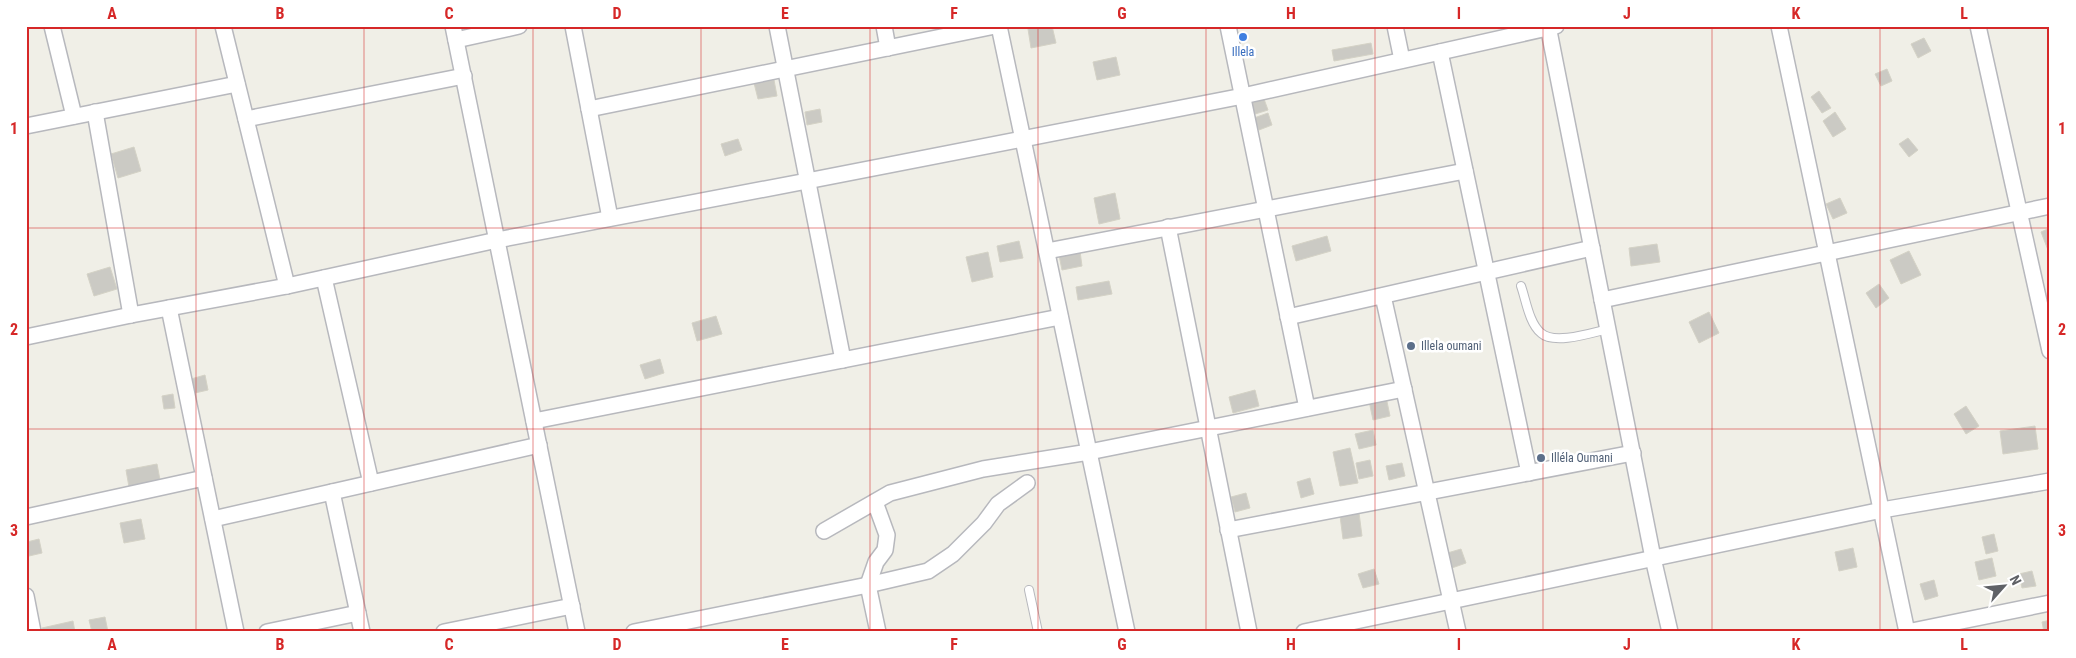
<svg xmlns="http://www.w3.org/2000/svg" width="2076" height="658" viewBox="0 0 2076 658" font-family="'Roboto Condensed',sans-serif">
<style>
.building{fill:#cbcac4;stroke:#d4d2c6}
.lines{fill:none;stroke-linecap:round;stroke-linejoin:round}
.service-casing{stroke:#b7b8bd;stroke-width:10}
.minor-casing{stroke:#b7b8bd;stroke-width:18}
.service{stroke:#fff;stroke-width:8}
.minor{stroke:#fff;stroke-width:15}
.grid{fill:none;stroke:#d62828;stroke-width:1;stroke-opacity:0.55}
.shop-dot{fill:#3f7fe0;stroke:#fff;stroke-width:2}
.service-dot{fill:#5c6f8a;stroke:#fff;stroke-width:2}
.labels{text-anchor:middle;stroke-width:5;stroke-linejoin:round;paint-order:stroke}
.shop-label{font-size:12px;fill:#366cbe;stroke:#fff}
.service-label{font-size:12px;fill:#4e5e75;stroke:#fff;text-anchor:start}
.neatline{fill:none;stroke:#d62828;stroke-width:2}
.grid-label{font-size:16px;text-anchor:middle;font-weight:bold;fill:#d62828}
</style>
<rect width="100%" height="100%" fill="#f0efe7"/>
<g class="building">
<polygon points="1043,26 1052,26 1056,43 1031,48 1028,29"/>
<polygon points="1924,38 1931,51 1918,58 1911,44"/>
<polygon points="1371,43 1373,54 1334,61 1332,50"/>
<polygon points="1116,57 1120,75 1097,80 1093,62"/>
<polygon points="1887,69 1892,81 1881,86 1875,74"/>
<polygon points="774,80 777,96 758,99 754,83"/>
<polygon points="1819,91 1831,108 1822,113 1811,97"/>
<polygon points="1264,99 1268,110 1252,115 1249,104"/>
<polygon points="820,109 822,122 807,125 805,112"/>
<polygon points="1835,112 1846,129 1833,137 1823,121"/>
<polygon points="1268,113 1272,125 1259,130 1254,118"/>
<polygon points="1908,138 1918,150 1909,157 1899,144"/>
<polygon points="738,139 742,150 725,156 721,144"/>
<polygon points="134,147 141,171 118,178 111,154"/>
<polygon points="1115,193 1120,219 1099,224 1094,198"/>
<polygon points="1840,198 1847,213 1833,219 1826,204"/>
<polygon points="2050,228 2050,249 2048,250 2041,232"/>
<polygon points="1327,236 1331,251 1296,261 1292,246"/>
<polygon points="1019,241 1023,258 1000,262 997,246"/>
<polygon points="1657,244 1660,262 1631,266 1629,248"/>
<polygon points="1080,251 1082,266 1062,270 1059,255"/>
<polygon points="1909,251 1921,275 1901,284 1890,260"/>
<polygon points="988,252 993,277 972,282 966,257"/>
<polygon points="110,267 117,289 94,296 87,274"/>
<polygon points="1109,281 1112,294 1078,300 1076,287"/>
<polygon points="1879,284 1889,298 1876,308 1866,293"/>
<polygon points="1709,312 1719,333 1699,343 1689,322"/>
<polygon points="716,316 722,334 697,341 692,323"/>
<polygon points="660,359 664,373 645,379 640,365"/>
<polygon points="205,375 208,390 195,393 191,379"/>
<polygon points="1255,390 1259,406 1233,413 1229,397"/>
<polygon points="173,394 175,408 164,409 162,396"/>
<polygon points="1386,397 1390,416 1373,420 1369,401"/>
<polygon points="1966,406 1979,426 1966,434 1954,414"/>
<polygon points="2035,426 2038,449 2003,454 2000,431"/>
<polygon points="1373,430 1376,445 1359,449 1355,434"/>
<polygon points="1350,448 1358,483 1340,486 1333,452"/>
<polygon points="1370,460 1373,476 1359,479 1356,463"/>
<polygon points="1402,463 1405,476 1389,480 1386,466"/>
<polygon points="157,464 160,480 129,487 126,470"/>
<polygon points="1310,478 1314,494 1301,498 1297,482"/>
<polygon points="1246,493 1250,508 1235,512 1231,497"/>
<polygon points="1359,513 1362,536 1343,539 1340,516"/>
<polygon points="141,519 145,539 124,543 120,523"/>
<polygon points="1994,534 1998,551 1986,554 1982,537"/>
<polygon points="39,539 42,553 29,556 27,542"/>
<polygon points="1853,548 1857,567 1839,571 1835,552"/>
<polygon points="1461,549 1466,563 1449,569 1444,554"/>
<polygon points="1992,558 1996,576 1979,580 1975,562"/>
<polygon points="1374,569 1379,584 1363,588 1358,574"/>
<polygon points="2032,571 2036,586 2022,588 2019,574"/>
<polygon points="1934,580 1938,596 1925,600 1920,584"/>
<polygon points="105,617 108,632 92,632 89,620"/>
<polygon points="2050,620 2050,632 2044,632 2042,622"/>
<polygon points="73,621 75,632 43,632 42,628"/>
</g>
<g class="lines">
<g class="service-casing">
<g id="service">
<path d="M1521,286C1526,300 1529,323 1541,333C1554,345 1591,333 1608,329"/>
<polyline points="1029,590 1038,632"/>
</g>
</g>
<g class="minor-casing">
<g id="minor">
<polyline points="52,26 74,116"/>
<polyline points="223,26 287,286"/>
<polyline points="453,26 577,632"/>
<polyline points="573,26 610,218"/>
<polyline points="777,26 843,360"/>
<polyline points="884,26 888,48"/>
<polyline points="999,26 1127,632"/>
<polyline points="1228,26 1307,408"/>
<polyline points="1395,26 1402,60"/>
<polyline points="1548,26 1653,558 1670,632"/>
<polyline points="1779,26 1907,632"/>
<polyline points="1978,26 2050,351"/>
<polyline points="456,40 519,26"/>
<polyline points="1440,52 1529,473"/>
<polyline points="589,109 995,26"/>
<polyline points="95,112 131,315"/>
<polyline points="246,119 464,76"/>
<polyline points="26,126 237,84"/>
<polyline points="1168,227 1249,632"/>
<polyline points="1047,251 1465,171"/>
<polyline points="324,278 371,483"/>
<polyline points="1383,296 1458,632"/>
<polyline points="1602,300 2050,206"/>
<polyline points="169,308 236,632"/>
<polyline points="1288,317 1592,248"/>
<polyline points="26,337 131,315 287,286 497,240 807,181 1243,96 1556,26"/>
<polyline points="534,421 1060,317"/>
<polyline points="332,492 362,632"/>
<polyline points="875,502 887,535 885,550 876,562 868,585 878,632"/>
<polyline points="26,517 204,478"/>
<polyline points="213,519 539,445"/>
<polyline points="1228,530 1633,453"/>
<polyline points="824,531 890,493 983,469 1089,452 1404,389"/>
<polyline points="26,596 33,632"/>
<polyline points="267,632 358,613"/>
<polyline points="444,632 572,606"/>
<polyline points="634,632 868,585 928,571 953,554 984,523 998,504 1027,483"/>
<polyline points="1304,632 1882,510 2050,481"/>
<polyline points="1907,632 2050,603"/>
</g>
</g>
<use href="#service" class="service"/>
<use href="#minor" class="minor"/>
</g>
<path class="grid" d="M196,26V632M364,26V632M533,26V632M701,26V632M870,26V632M1038,26V632M1206,26V632M1375,26V632M1543,26V632M1712,26V632M1880,26V632M26,228H2050M26,429H2050"/>
<circle class="shop-dot" cx="1243" cy="37" r="5"/>
<g class="service-dot">
<circle cx="1411" cy="346" r="5"/>
<circle cx="1541" cy="458" r="5"/>
</g>
<g class="labels">
<g class="shop-label">
<text x="1243" y="56">Illela</text>
</g>
<g class="service-label">
<text x="1421" y="350">Illela oumani</text>
<text x="1551" y="462">Illéla Oumani</text>
</g>
</g>
<rect width="2076" height="658" fill="none" stroke="#ffffff" stroke-width="55"/>
<g transform="translate(2004 586) rotate(63)" stroke="#ffffff" stroke-width="4" paint-order="stroke">
<path d="M0-4L9 19L0 12L-9 19Z" fill="#5f6166"/>
<text y="-8" font-size="14" font-weight="bold" text-anchor="middle" fill="#5f6166">N</text>
</g>
<rect x="28" y="28" width="2020" height="602" class="neatline"/>
<g class="grid-label">
<text x="112" y="19">A</text>
<text x="280" y="19">B</text>
<text x="449" y="19">C</text>
<text x="617" y="19">D</text>
<text x="785" y="19">E</text>
<text x="954" y="19">F</text>
<text x="1122" y="19">G</text>
<text x="1291" y="19">H</text>
<text x="1459" y="19">I</text>
<text x="1627" y="19">J</text>
<text x="1796" y="19">K</text>
<text x="1964" y="19">L</text>
<text x="14" y="134">1</text>
<text x="2062" y="134">1</text>
<text x="14" y="335">2</text>
<text x="2062" y="335">2</text>
<text x="14" y="536">3</text>
<text x="2062" y="536">3</text>
<text x="112" y="650">A</text>
<text x="280" y="650">B</text>
<text x="449" y="650">C</text>
<text x="617" y="650">D</text>
<text x="785" y="650">E</text>
<text x="954" y="650">F</text>
<text x="1122" y="650">G</text>
<text x="1291" y="650">H</text>
<text x="1459" y="650">I</text>
<text x="1627" y="650">J</text>
<text x="1796" y="650">K</text>
<text x="1964" y="650">L</text>
</g>
</svg>
